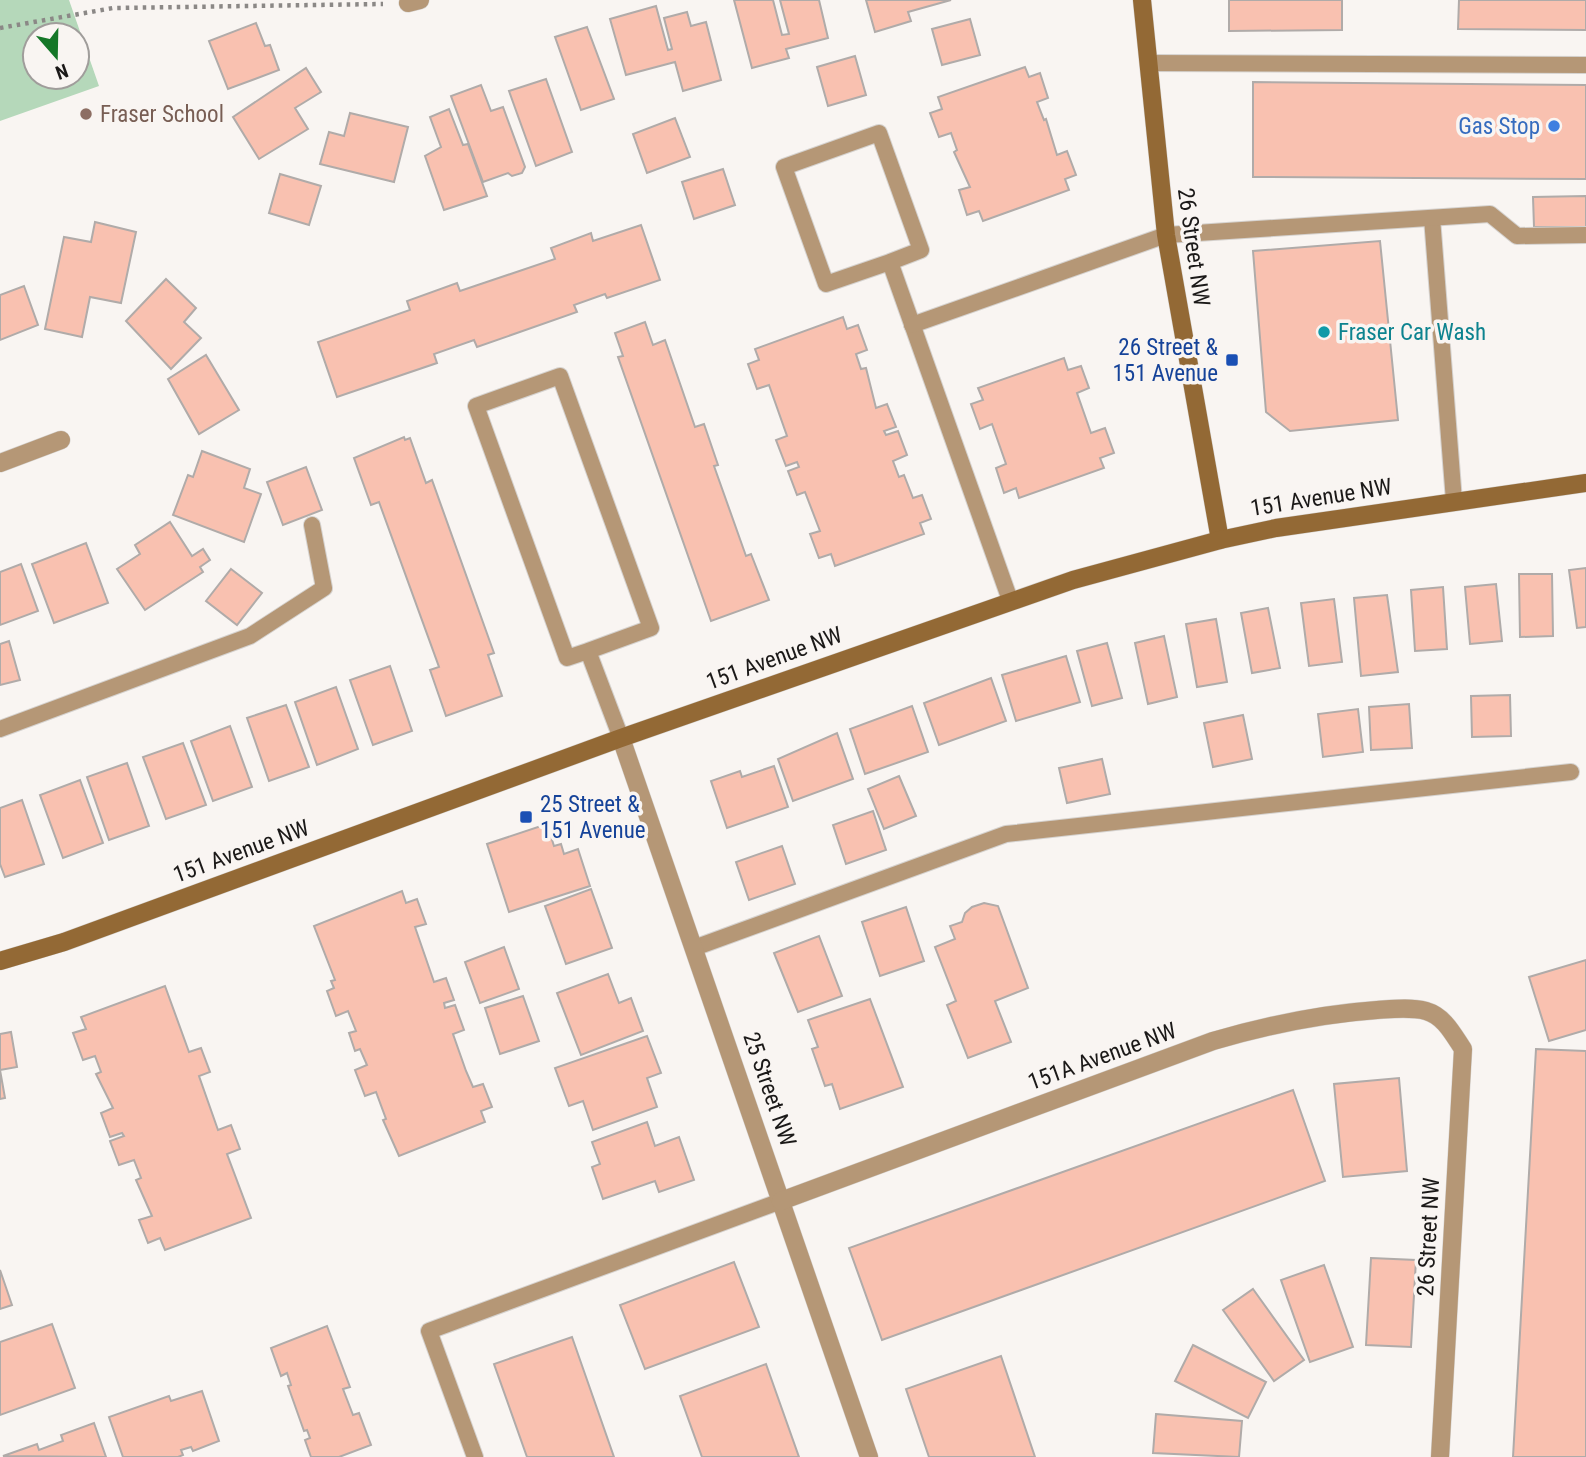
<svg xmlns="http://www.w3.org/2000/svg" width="1586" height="1457" viewBox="0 0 1586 1457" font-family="'Roboto Condensed',sans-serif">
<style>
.green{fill:#b5d8ba;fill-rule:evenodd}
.building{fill:#f9c1b0;stroke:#b0aba9;stroke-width:2}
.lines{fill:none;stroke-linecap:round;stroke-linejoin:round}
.lane-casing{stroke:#d5d2cf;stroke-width:18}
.street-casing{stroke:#d5d2cf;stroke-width:19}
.secondary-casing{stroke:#d5d2cf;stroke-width:19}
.path{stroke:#8b8886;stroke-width:4.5;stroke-dasharray:3.5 5;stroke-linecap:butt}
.lane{stroke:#b59776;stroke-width:16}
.street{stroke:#b59776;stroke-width:18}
.secondary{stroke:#936935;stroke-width:18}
.education-dot{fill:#8d6e63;stroke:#f9f5f2;stroke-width:2.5}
.shop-dot{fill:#3f7fe0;stroke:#f9f5f2;stroke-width:2.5}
.culture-dot{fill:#0f9aa8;stroke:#f9f5f2;stroke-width:2.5}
.transit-dot{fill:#1a4fb4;stroke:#f9f5f2;stroke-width:2.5}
.labels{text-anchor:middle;stroke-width:7;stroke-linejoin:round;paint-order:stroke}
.education-label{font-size:23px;fill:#785e54;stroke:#f9f5f2;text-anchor:start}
.shop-label{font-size:23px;fill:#366cbe;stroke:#f9f5f2;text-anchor:end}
.street-label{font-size:23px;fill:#1b1918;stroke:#f9f5f2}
.culture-label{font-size:23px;fill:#0d838f;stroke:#f9f5f2;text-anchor:start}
.transit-label{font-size:23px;fill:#164399;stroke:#f9f5f2;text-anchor:end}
</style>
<rect width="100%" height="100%" fill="#f9f5f2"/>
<path class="green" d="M0,0H69L99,86L0,121ZM35,35H77V77H35Z"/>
<g class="building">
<polygon points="734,0 773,0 782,35 789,34 780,0 819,0 828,38 786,49 789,58 752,68"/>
<polygon points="866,0 951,0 908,12 911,21 875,32"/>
<polygon points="1229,0 1342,0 1342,30 1229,31"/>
<polygon points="1459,0 1586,0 1586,30 1458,29"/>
<polygon points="656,6 668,50 672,49 664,18 687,12 691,26 706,22 721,80 683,91 675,62 626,75 610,19"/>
<polygon points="970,19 980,55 942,65 932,29"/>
<polygon points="256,23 265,46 270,45 279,70 228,89 209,41"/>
<polygon points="587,27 614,99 581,110 555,37"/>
<polygon points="855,56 866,95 828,106 817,67"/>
<polygon points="1025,67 1029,77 1040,73 1048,98 1037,102 1044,120 1046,119 1057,155 1067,151 1076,175 1065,179 1069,190 983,221 979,211 967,215 959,190 970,187 954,152 957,150 951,133 939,137 930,113 942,109 938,97"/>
<polygon points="306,68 321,92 295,108 308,129 259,159 233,117"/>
<polygon points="546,79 572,152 536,166 509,91"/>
<polygon points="1253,82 1586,85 1586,179 1253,177"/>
<polygon points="481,85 491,111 503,107 525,167 522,173 512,176 508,173 483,182 451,96"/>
<polygon points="449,109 463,145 468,144 487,196 444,210 425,156 441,147 430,117"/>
<polygon points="350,113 408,127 394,182 320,164 329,132 344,136"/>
<polygon points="675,118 690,157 647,173 633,134"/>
<polygon points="723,169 735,205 694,219 682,182"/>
<polygon points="280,174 321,186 309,225 269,213"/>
<polygon points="1586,196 1586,227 1534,227 1533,197"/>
<polygon points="95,222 136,232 121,303 90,297 82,337 45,329 64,237 91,242"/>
<polygon points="641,225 660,280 607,298 605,294 574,305 577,312 477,347 474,340 434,354 437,363 337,397 318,342 410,310 407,301 457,283 460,291 555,259 551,248 591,233 593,241"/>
<polygon points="1380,241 1398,420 1290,431 1266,412 1253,251"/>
<polygon points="166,279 196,308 184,322 201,338 171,369 126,321"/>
<polygon points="24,286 38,325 0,340 0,295"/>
<polygon points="843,317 847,329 858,325 867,350 856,354 861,369 866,368 876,408 887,404 896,427 884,431 886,435 898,431 907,455 893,461 899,477 904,475 913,498 922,495 931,519 920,523 924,534 835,566 831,554 819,558 810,534 820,531 805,492 797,495 788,471 799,467 797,462 786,466 776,440 787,436 769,385 757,389 748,364 759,360 755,349"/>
<polygon points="645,322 653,345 665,340 695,427 704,424 718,465 714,466 746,556 751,554 769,600 711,621 618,357 623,356 615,333"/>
<polygon points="206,355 239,410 199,434 168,379"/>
<polygon points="1064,358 1068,370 1081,366 1089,388 1077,393 1091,433 1105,428 1114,453 1100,458 1104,468 1019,498 1016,488 1004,493 996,468 1006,464 992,424 980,429 971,404 983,400 978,388"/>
<polygon points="404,437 405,440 410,438 426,483 432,480 494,653 488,655 502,696 446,716 430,670 439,667 379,502 371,505 354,458"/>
<polygon points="202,451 250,469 244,488 261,494 244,542 173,515 188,475 193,477"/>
<polygon points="306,467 322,510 283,525 267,482"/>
<polygon points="170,522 192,556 203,549 210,560 200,567 203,572 145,610 117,569 140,554 135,545"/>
<polygon points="86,543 108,603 54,623 32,564"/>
<polygon points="21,564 38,611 0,625 0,572"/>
<polygon points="1586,568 1586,627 1577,628 1569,570"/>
<polygon points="231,569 262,593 237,625 206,601"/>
<polygon points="1519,574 1552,574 1553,636 1520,637"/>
<polygon points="1496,584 1502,641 1470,644 1465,587"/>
<polygon points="1443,587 1447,649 1415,651 1411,590"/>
<polygon points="1387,595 1398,672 1361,676 1354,598"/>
<polygon points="1334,599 1342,662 1309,666 1301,603"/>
<polygon points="1268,608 1280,668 1252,673 1241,613"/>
<polygon points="1216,619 1227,682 1197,687 1186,624"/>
<polygon points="1164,636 1177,697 1148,704 1135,643"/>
<polygon points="9,641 20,680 0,685 0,644"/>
<polygon points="1107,643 1122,698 1092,706 1077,651"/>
<polygon points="1066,656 1080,702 1016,721 1002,675"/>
<polygon points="390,666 412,731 373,745 350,680"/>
<polygon points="991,678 1006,721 939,745 924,703"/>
<polygon points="336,687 358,749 317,765 295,702"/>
<polygon points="1510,695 1511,736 1472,737 1471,696"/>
<polygon points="1409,704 1412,748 1371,750 1369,707"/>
<polygon points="286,705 309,767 269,781 247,718"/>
<polygon points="912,706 928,752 865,774 850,729"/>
<polygon points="1358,709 1363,752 1323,757 1318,714"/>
<polygon points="1243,715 1252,759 1213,767 1204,723"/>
<polygon points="230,726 252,787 213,801 191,741"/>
<polygon points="837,733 853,779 793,801 778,759"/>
<polygon points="183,743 206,805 166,819 143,757"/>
<polygon points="1102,759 1110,794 1067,803 1059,768"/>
<polygon points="127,763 149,826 109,840 87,777"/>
<polygon points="774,766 788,807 727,828 711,781 740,771 742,777"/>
<polygon points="899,776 916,816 884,829 868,789"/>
<polygon points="80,780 103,843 63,858 40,795"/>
<polygon points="22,800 44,864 5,877 0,864 0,808"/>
<polygon points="873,811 886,850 846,864 833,825"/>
<polygon points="547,824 554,846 561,844 564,854 578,849 590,886 509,912 487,844"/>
<polygon points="782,846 795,884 749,900 736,862"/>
<polygon points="591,889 612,948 566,964 545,906"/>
<polygon points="402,891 406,903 417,899 426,924 415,927 434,982 446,978 454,1000 444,1003 445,1008 455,1005 464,1030 453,1034 466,1071 473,1087 483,1084 492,1107 481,1111 485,1122 399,1156 383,1120 386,1119 376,1092 365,1096 355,1070 367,1065 360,1049 355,1051 349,1033 356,1031 348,1011 336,1016 327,991 334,988 331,981 335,980 314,926"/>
<polygon points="984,903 998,906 1028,988 995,1001 1011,1042 968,1058 947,1005 956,1001 935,947 955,939 950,926 962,922 965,913 972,907"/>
<polygon points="906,907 924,961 880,976 862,922"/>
<polygon points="819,936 842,996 798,1012 774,953"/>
<polygon points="504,947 519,989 480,1003 465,962"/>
<polygon points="1586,960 1586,1030 1549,1041 1529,977"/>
<polygon points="608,974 619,1003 631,998 643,1031 581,1055 557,993"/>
<polygon points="165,986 189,1052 201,1048 210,1072 199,1076 218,1130 231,1125 240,1149 227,1154 251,1218 165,1250 160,1238 148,1243 139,1220 152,1216 136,1180 141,1178 134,1160 119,1165 110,1141 124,1136 122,1133 110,1137 101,1113 113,1108 96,1074 101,1072 95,1056 83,1060 73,1033 86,1029 81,1017"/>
<polygon points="523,996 539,1041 500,1054 485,1008"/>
<polygon points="870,999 903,1087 840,1109 832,1084 825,1086 812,1049 818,1047 808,1020"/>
<polygon points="11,1032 17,1067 0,1070 5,1098 0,1099 0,1034"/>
<polygon points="647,1036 661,1073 647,1078 657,1107 593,1130 583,1101 569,1106 555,1068"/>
<polygon points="1536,1049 1586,1051 1586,1457 1513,1457"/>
<polygon points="1399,1078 1407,1171 1343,1177 1334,1084"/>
<polygon points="1293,1090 1325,1181 882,1340 849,1248"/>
<polygon points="647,1122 655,1146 679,1137 694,1180 659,1192 655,1181 603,1199 592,1167 600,1164 592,1142"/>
<polygon points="1371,1258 1416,1260 1411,1347 1366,1345"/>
<polygon points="734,1262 759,1327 645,1369 620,1305"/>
<polygon points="1324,1265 1353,1347 1310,1362 1281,1280"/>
<polygon points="0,1270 12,1305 0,1309"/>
<polygon points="1253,1289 1304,1360 1274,1381 1223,1310"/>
<polygon points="52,1324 75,1388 0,1415 0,1342"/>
<polygon points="327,1326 350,1387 343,1389 353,1415 359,1413 371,1445 339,1457 311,1457 305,1440 310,1438 307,1430 304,1431 288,1386 291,1385 287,1373 281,1376 271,1348"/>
<polygon points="572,1337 614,1457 527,1457 494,1364"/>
<polygon points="1193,1345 1266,1382 1248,1418 1175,1381"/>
<polygon points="1001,1356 1035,1457 929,1457 906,1389"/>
<polygon points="766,1364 799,1457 702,1457 680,1396"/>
<polygon points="202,1391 219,1441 193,1451 191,1447 181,1450 183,1455 178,1457 123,1457 109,1417 169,1396 171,1401"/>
<polygon points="1156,1414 1242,1421 1239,1457 1153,1453"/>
<polygon points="94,1423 106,1457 3,1456 37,1444 39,1450 63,1441 61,1435"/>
</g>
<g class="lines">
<g class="lane-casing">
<g id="lane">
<polyline points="1148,63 1586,65"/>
<polyline points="1432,218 1454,501"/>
<polyline points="890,262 921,250 879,133 784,167 826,284 890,262 1010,600"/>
<polyline points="912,325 1166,235 1490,214 1517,236 1586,235"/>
<polyline points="588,651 651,628 560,376 476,406 567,658 588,651 621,738"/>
<polyline points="0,729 250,636 324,588 312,525"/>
<polyline points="694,948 1006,834 1571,772"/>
<polyline points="475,1457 429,1331 781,1201"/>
</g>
</g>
<g class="street-casing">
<g id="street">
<polyline points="408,3 420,0"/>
<polyline points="0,463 61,440"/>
<polyline points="621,738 869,1457"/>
<path d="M781,1201L1213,1041C1268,1025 1320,1014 1377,1010C1393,1009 1411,1007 1426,1011C1444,1016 1453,1034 1463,1049L1440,1457"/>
</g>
</g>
<g class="secondary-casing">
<g id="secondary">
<polyline points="1142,0 1166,235 1220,540"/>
<polyline points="0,961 64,942 621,738 1073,580 1220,540 1276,528 1586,483"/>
</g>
</g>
<polyline class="path" points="0,28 113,8 383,4"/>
<use href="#lane" class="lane"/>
<use href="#street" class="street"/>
<use href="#secondary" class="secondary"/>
</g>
<circle class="education-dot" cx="86" cy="114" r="7"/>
<circle class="shop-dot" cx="1554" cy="126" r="7"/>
<circle class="culture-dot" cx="1324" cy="332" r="7"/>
<g class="transit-dot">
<rect x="1225" y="353" width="14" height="14" rx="3.5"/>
<rect x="519" y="810" width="14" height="14" rx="3.5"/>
</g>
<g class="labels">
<g class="education-label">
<text x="100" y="122">Fraser School</text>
</g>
<g class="shop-label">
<text x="1540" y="134">Gas Stop</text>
</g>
<g class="street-label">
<text transform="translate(1194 247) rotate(82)" y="8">26 Street NW</text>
<text transform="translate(1321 497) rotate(-9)" y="8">151 Avenue NW</text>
<text transform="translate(774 658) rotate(-20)" y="8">151 Avenue NW</text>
<text transform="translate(241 851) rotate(-20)" y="8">151 Avenue NW</text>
<text transform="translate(1102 1056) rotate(-20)" y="8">151A Avenue NW</text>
<text transform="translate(770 1089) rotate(71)" y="8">25 Street NW</text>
<text transform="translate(1428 1237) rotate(-87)" y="8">26 Street NW</text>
</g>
<g class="culture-label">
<text x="1338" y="340">Fraser Car Wash</text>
</g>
<g class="transit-label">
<text x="1218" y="355">26 Street &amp;<tspan x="1218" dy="26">151 Avenue</tspan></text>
<text x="540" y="812" text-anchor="start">25 Street &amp;<tspan x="540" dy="26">151 Avenue</tspan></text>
</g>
</g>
<g transform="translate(56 56) rotate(160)"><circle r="33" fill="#f9f5f2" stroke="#a09d9b" stroke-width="2"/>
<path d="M0-5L12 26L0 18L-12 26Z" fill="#157728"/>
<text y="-10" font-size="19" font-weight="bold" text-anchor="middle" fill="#1b1918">N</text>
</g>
</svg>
